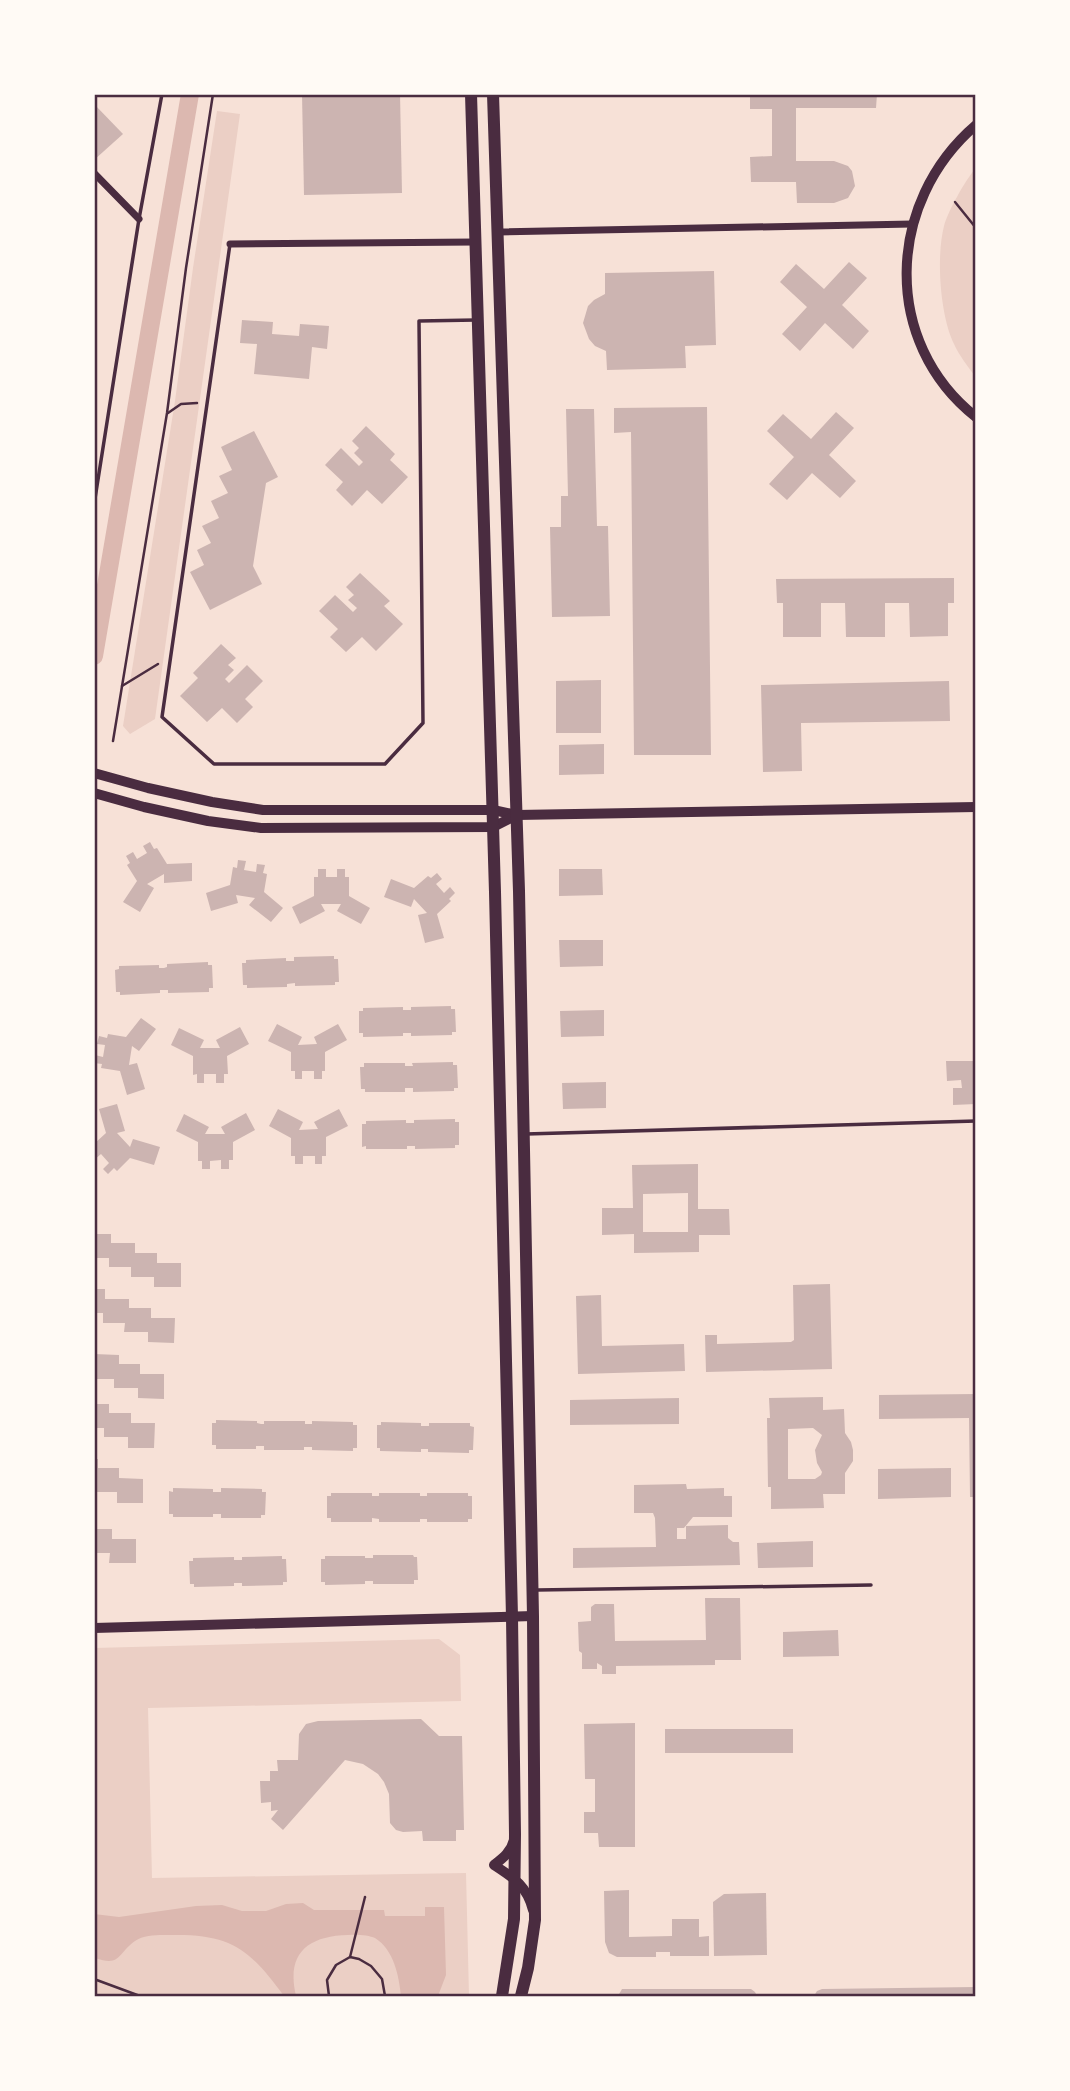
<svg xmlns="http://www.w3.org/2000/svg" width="1070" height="2091" viewBox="0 0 1070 2091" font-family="Karla,sans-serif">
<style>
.green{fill:#ebcfc5}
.water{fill:#dcb8b0}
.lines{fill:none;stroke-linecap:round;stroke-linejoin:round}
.canal{stroke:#dcb8b0;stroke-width:18}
.building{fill:#ccb4b1;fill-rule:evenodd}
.path{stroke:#4a2c40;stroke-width:2.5}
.service{stroke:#4a2c40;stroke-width:3.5}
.minor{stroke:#4a2c40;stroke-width:7}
.tertiary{stroke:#4a2c40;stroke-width:10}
.secondary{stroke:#4a2c40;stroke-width:10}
.primary{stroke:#4a2c40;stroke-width:12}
.neatline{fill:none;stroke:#4a2c40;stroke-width:2.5}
</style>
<rect width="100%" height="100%" fill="#f7e1d7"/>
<g class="green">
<polygon points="217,111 240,114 155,719 130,734 123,726 175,401 193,268"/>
<path d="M975,169V376C968,367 959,355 954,344C940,315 936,257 944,226C948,211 965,181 975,169Z"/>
<polygon points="439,1639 460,1655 461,1701 148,1708 152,1878 466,1873 469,1996 95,1996 94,1648"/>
</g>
<path class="water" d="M303,1903L314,1910H384L385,1916H425V1907H444L446,1975L438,1996H401C399,1976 394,1950 375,1938C369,1935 356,1934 348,1935C307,1936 286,1954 296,1996H284C250,1950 232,1934 172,1935C160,1935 145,1934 135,1941C117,1954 121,1967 95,1958L94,1914L119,1917L196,1906L222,1905L242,1911H266L286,1904Z"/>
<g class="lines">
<polyline class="canal" points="94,656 190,94"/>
</g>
<g class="building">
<polygon points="302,94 400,94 402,193 304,195"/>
<polygon points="750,94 877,94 876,108 796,108 796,161 834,161 848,166 852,171 855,186 848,198 834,203 797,203 796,182 751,182 750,157 772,156 772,109 750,109"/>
<polygon points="94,104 123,134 94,160"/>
<polygon points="849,262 867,278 842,305 869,331 853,349 825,323 800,351 782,334 807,307 780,282 796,264 824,289"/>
<polygon points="714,271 716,345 685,346 686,368 607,370 606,351 595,346 589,339 583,323 588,306 594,300 605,294 605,273"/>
<polygon points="242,320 273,322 272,334 299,336 300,324 329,326 327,349 312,347 309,379 254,374 257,344 240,343"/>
<polygon points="707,407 711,755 634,755 631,432 614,433 614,408"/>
<polygon points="566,409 594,409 597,526 608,526 610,616 552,617 550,527 561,527 561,496 568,496"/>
<polygon points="836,412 854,428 829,455 856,481 840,498 812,473 787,500 769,484 794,457 767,431 783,414 811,439"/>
<polygon points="366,426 395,454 390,460 408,477 382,504 367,490 352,506 336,490 343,482 325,465 341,448 359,466 363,462 354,453 359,448 352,441"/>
<polygon points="254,431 278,477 266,483 253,566 262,584 210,610 190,572 204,565 197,550 211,543 202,526 219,518 211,501 228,493 219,476 232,470 221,447"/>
<polygon points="360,573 390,601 384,606 403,624 376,651 362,637 346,652 330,637 338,629 319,611 335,595 353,612 357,608 348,600 354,595 346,587"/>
<polygon points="954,578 954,603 948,603 948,636 910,637 909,603 885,603 885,637 846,637 845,603 821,603 821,637 783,637 783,603 777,603 776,579"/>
<polygon points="221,644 236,658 228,665 234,670 225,679 229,683 247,665 263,681 245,699 253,707 237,723 222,708 207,722 180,696 198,678 193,673"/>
<polygon points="601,680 601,733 556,733 556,681"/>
<polygon points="949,681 950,721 801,723 802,771 763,772 761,685"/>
<polygon points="604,744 604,774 559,775 559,745"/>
<polygon points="150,842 154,849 157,848 167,864 192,863 192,881 164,883 164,874 147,884 154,888 140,912 123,902 137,881 127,865 130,863 126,856 133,852 137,859 147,853 143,846"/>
<polygon points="238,860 246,861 244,870 256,872 257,864 265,865 263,873 267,874 264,892 283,908 271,922 249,905 255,898 236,895 238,903 211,911 206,893 230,885 233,867 237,868"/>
<polygon points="318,869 326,869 326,877 337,877 337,869 345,869 345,877 349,877 349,896 370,908 361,924 337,911 341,904 321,904 325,911 300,924 292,907 314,896 314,877 318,877"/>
<polygon points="559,869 602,869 603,895 559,896"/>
<polygon points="437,873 442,879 436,884 444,893 450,887 455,893 449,899 451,901 437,914 444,938 425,943 418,915 427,913 414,899 411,907 384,897 391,879 414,888 428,876 431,878"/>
<polygon points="559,940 603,940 603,966 560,967"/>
<polygon points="334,956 334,959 338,959 339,982 335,982 335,985 295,986 295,983 287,984 287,987 247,988 247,985 243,985 242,963 246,963 246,960 286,958 286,961 294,961 294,957"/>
<polygon points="208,962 208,965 212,965 213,988 209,988 209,992 168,993 168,990 160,990 160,993 120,995 120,992 116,992 115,970 119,969 119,966 159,965 159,968 164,968 167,967 167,964"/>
<polygon points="451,1006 451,1009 455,1009 456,1032 452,1032 452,1035 411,1036 411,1033 403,1033 403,1036 363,1037 363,1033 359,1033 359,1011 363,1011 363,1008 403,1007 403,1010 411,1010 411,1007"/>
<polygon points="604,1010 604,1036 561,1037 560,1011"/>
<polygon points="141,1018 156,1029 139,1051 132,1046 129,1065 137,1063 145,1089 127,1095 120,1071 101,1068 102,1064 94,1063 94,1058 95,1055 103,1057 105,1045 97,1044 99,1036 107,1038 108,1034 126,1037"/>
<polygon points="277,1024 302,1037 298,1045 317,1044 314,1037 338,1024 347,1040 325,1052 325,1071 322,1071 322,1079 314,1079 314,1071 302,1071 302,1079 295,1079 295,1071 291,1071 291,1052 268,1041"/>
<polygon points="240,1027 249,1044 227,1056 228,1074 224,1074 224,1083 216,1083 216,1074 204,1074 204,1083 197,1083 197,1074 193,1075 193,1056 171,1045 179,1028 204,1040 200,1048 220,1048 216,1040"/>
<polygon points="946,1061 976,1061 976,1104 953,1105 953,1088 962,1088 961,1080 947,1081"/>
<polygon points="453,1062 453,1065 457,1065 458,1088 454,1088 454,1091 413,1092 413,1088 405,1088 405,1092 365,1092 365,1089 361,1089 360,1067 364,1067 364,1063 405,1063 405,1066 413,1066 412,1063"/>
<polygon points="606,1082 606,1108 563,1109 562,1083"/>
<polygon points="117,1104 125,1131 117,1133 130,1147 133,1139 160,1147 154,1165 130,1158 117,1171 114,1168 108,1174 103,1169 109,1163 101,1154 94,1160 94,1144 106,1133 99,1109"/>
<polygon points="278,1109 303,1122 299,1130 318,1129 314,1122 339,1109 348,1126 326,1137 326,1156 322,1156 322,1164 315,1164 315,1156 303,1156 303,1164 295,1164 295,1156 291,1156 291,1138 269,1126"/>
<polygon points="246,1113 255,1130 233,1142 233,1160 229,1160 229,1169 221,1169 221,1160 210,1161 210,1169 202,1169 202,1161 198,1161 198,1142 176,1131 184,1114 209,1127 205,1134 225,1134 221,1127"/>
<polygon points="455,1119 455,1122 459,1122 459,1145 455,1145 455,1148 415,1149 415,1146 407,1146 407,1149 366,1149 366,1146 362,1147 362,1124 366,1124 366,1121 406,1120 406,1123 414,1123 414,1120"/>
<path d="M698,1164V1209H729L730,1235H699V1252L634,1253V1234L602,1235V1208H633L632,1165ZM688,1193V1232H643V1194Z"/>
<polygon points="94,1234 111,1234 111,1243 135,1243 135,1253 157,1253 157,1263 181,1263 181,1287 154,1287 154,1277 131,1277 131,1267 109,1267 109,1258 94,1258"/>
<polygon points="830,1284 832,1369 706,1372 705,1335 717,1335 717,1344 791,1342 794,1340 793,1285"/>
<polygon points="94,1289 105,1289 105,1299 129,1299 129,1308 151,1308 151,1318 175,1318 174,1343 148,1342 148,1332 124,1332 125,1323 103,1323 103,1313 94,1313"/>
<polygon points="601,1295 602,1346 684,1344 685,1371 578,1374 576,1296"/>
<polygon points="94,1354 119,1355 119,1364 140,1364 140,1374 164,1374 164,1399 138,1398 138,1388 114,1388 114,1379 94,1379"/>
<polygon points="976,1394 976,1497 970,1497 969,1418 879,1419 879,1395"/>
<path d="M823,1397V1410L844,1409L845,1433L851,1442L853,1450V1461L845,1473V1494H823L824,1508L771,1509V1487H768L767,1418H770L769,1398ZM813,1428L822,1435L815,1450L817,1463L822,1472L821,1475L815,1479H788V1429Z"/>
<polygon points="679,1398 679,1424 570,1425 570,1400"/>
<polygon points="94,1404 109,1404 109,1413 131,1413 131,1423 155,1423 154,1448 128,1448 128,1437 104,1437 104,1428 94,1428"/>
<polygon points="216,1420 257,1421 257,1423 261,1424 264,1424 264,1421 305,1421 305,1424 312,1424 312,1421 353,1422 353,1425 357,1425 357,1448 353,1448 353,1451 312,1450 312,1447 304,1447 304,1450 264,1450 264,1446 256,1446 256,1449 216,1449 216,1445 212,1445 212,1423 216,1423"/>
<polygon points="381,1422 421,1423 421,1426 429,1426 429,1423 470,1423 470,1426 474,1427 473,1450 469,1450 469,1453 428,1452 428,1449 421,1449 421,1452 380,1451 380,1448 377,1448 377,1425 381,1425"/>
<polygon points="94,1459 98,1459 98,1468 119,1468 119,1478 143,1479 143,1503 117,1503 117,1492 94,1492"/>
<polygon points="951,1468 951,1497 878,1499 878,1469"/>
<polygon points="686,1484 687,1489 724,1488 724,1496 732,1496 732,1517 693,1517 684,1528 677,1528 677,1539 686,1539 686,1526 728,1525 728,1538 733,1542 739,1542 740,1565 573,1568 573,1548 656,1547 655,1518 653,1513 634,1513 634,1485"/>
<polygon points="173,1488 213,1489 213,1492 221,1492 221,1488 262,1489 262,1492 266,1492 265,1515 261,1515 261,1518 221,1518 221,1514 213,1514 213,1517 173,1517 173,1514 169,1514 169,1491 173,1492"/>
<polygon points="331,1493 372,1493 372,1496 379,1496 379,1493 420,1493 420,1496 427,1496 427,1493 468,1493 468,1496 472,1496 472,1519 468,1519 468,1522 427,1522 427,1519 420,1519 420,1522 379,1522 379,1519 372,1518 372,1522 331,1522 331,1518 327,1518 327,1496 331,1496"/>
<polygon points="94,1529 112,1529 112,1539 136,1539 136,1563 109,1563 110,1553 94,1553"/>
<polygon points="813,1541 813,1567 758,1568 757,1543"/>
<polygon points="373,1555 413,1555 414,1557 417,1557 418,1580 414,1580 414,1584 373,1584 373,1581 365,1581 365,1584 325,1585 325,1582 321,1582 321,1559 325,1559 325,1556 365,1556 365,1558 373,1558"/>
<polygon points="282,1556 282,1559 286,1559 287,1582 283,1582 283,1585 242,1586 242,1583 234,1583 234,1586 194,1587 194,1584 190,1584 189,1561 193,1561 193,1558 234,1557 234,1560 242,1560 242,1557"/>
<polygon points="705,1598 740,1598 741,1660 715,1660 715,1665 616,1666 616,1674 602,1674 602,1666 597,1663 597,1669 582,1669 582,1653 579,1651 578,1622 591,1621 591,1607 595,1604 614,1604 615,1641 706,1640"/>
<polygon points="838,1630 839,1656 783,1657 783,1632"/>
<polygon points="421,1719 439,1736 462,1736 464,1830 456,1830 456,1841 423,1841 422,1831 403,1832 396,1830 390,1823 389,1794 384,1782 378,1774 363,1764 345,1760 283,1830 271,1819 278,1810 271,1811 271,1802 261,1803 260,1781 270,1781 270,1771 278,1771 277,1760 298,1760 299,1734 306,1724 318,1721"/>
<polygon points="635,1723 635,1847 599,1847 598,1833 584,1833 584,1812 595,1812 595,1779 585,1779 584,1724"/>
<rect x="665" y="1729" width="128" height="24"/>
<polygon points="629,1890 629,1937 672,1936 672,1919 699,1919 699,1937 709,1936 709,1956 670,1956 670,1952 656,1952 656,1957 617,1957 609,1953 605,1942 604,1891"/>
<polygon points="766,1893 767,1955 714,1956 713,1902 724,1894"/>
<polygon points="976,1987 976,1996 814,1996 817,1991 822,1989"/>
<polygon points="622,1989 751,1989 755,1992 757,1996 618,1996"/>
</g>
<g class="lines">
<g class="path">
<polyline points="955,202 976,228"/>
<polyline points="168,413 181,404 197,403"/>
<polyline points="122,686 158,664"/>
<polyline points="113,741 167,413 186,268 213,94"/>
<polyline points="350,1957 365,1897"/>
<polyline points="94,1979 140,1996"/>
<polyline points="329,1996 327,1980 336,1965 350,1957 359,1959 371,1966 382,1979 385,1996"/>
</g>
<g class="service">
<polyline points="230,244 162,717 214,764 385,764 423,723 419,321 476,320"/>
<polyline points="94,505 139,219 162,94"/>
<polyline points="526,1134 976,1121"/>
<polyline points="537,1590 871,1585"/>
</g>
<g class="minor">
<polyline points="94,173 139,219"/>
<polyline points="498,232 912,224"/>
<polyline points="230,244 475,242"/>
</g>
<g class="tertiary">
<path d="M976,125C886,202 881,342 976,417"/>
<polyline points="94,1628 533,1616"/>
</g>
<g class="secondary">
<polyline points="94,773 148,788 212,802 263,810 493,810 517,815 976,807"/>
<polyline points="94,793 144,807 208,821 261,828 493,827 517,815"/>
<path d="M514,1840C511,1852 503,1858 494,1865C514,1878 527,1886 533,1910"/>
</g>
<g class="primary">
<polyline points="471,94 495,892 512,1617 515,1834 514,1919 502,1996"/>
<polyline points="493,94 519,891 533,1616 535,1920 528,1968 521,1996"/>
</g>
</g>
<rect width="1070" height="2091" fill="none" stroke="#fffaf5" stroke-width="192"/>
<rect x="96" y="96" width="878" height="1899" class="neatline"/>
</svg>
